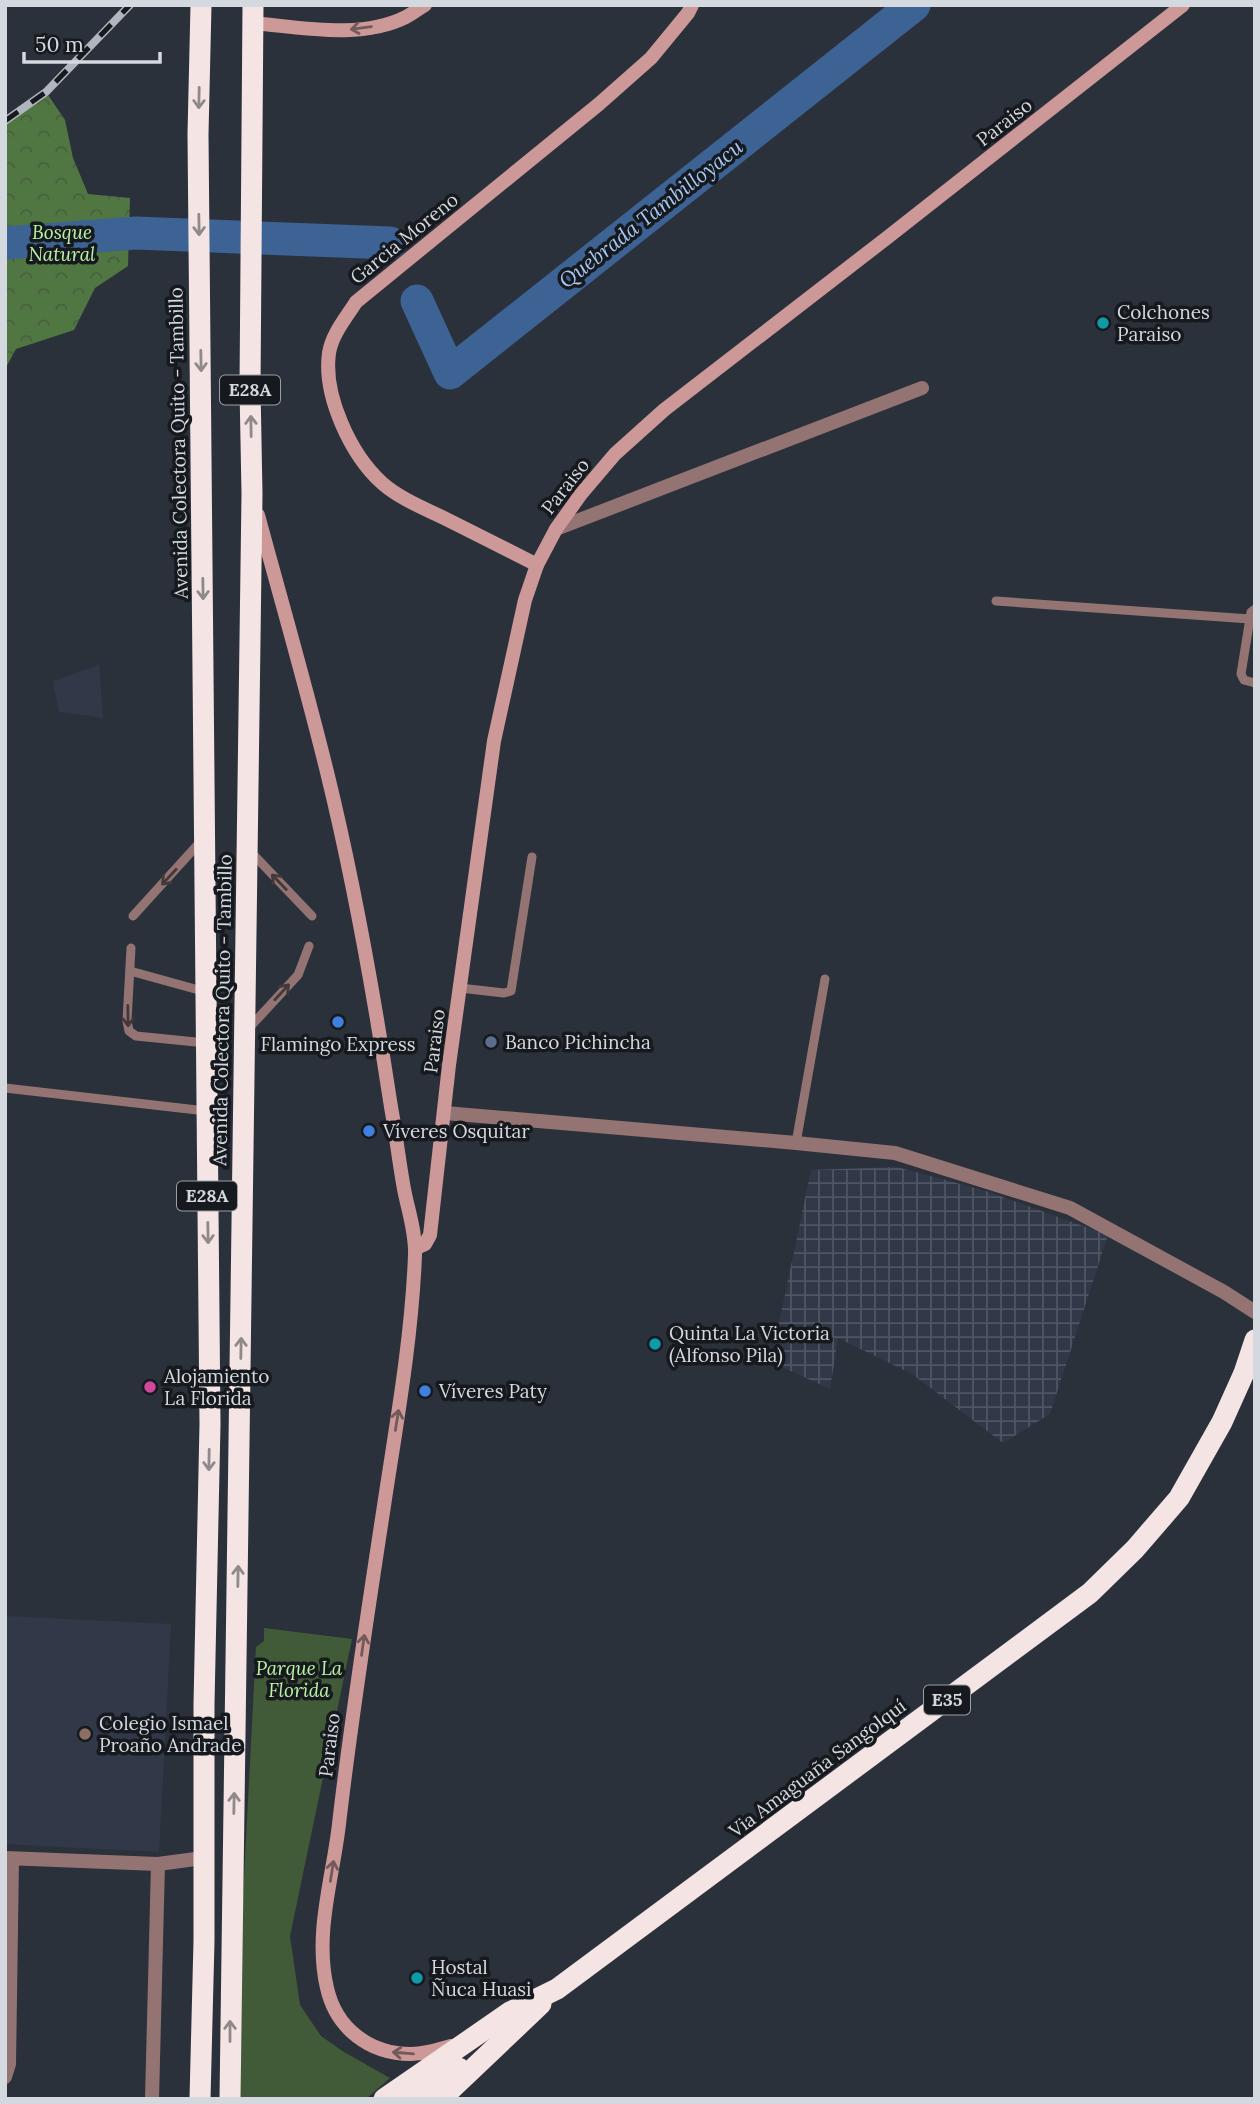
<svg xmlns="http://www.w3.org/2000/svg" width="1260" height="2104" viewBox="0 0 1260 2104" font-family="Lora,serif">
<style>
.built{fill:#313949}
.industrial{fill:url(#industrial-grid)}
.forest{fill:url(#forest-crowns)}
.park{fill:#415a37}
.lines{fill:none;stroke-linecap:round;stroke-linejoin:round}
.river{stroke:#3d6294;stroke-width:33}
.lane{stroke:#947473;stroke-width:9}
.street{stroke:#947473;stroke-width:14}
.secondary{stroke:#cd9998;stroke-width:14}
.highway{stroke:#f4e4e3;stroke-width:21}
.rail-casing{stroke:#b1b5bd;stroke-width:8}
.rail{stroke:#16191d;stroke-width:5;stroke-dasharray:16;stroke-linecap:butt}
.oneway{stroke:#72595a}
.oneway2{stroke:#90898a}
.oneway3{stroke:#42393b}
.culture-dot{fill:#0f9aa8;stroke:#16191d;stroke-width:2.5}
.shop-dot{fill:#3f7fe0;stroke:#16191d;stroke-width:2.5}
.service-dot{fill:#5c6f8a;stroke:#16191d;stroke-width:2.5}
.hotel-dot{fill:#d1479c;stroke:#16191d;stroke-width:2.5}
.education-dot{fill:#8d6e63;stroke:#16191d;stroke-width:2.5}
.labels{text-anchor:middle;stroke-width:7;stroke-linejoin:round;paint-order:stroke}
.shield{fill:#16191d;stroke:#9b9fa5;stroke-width:2}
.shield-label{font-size:18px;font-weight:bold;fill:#d4d8df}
.street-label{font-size:19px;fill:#d4d8df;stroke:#16191d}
.park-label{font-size:19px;font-style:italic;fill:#b9f3a3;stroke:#16191d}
.poi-label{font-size:19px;fill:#d4d8df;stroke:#16191d;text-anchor:start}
.water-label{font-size:21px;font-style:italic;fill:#a6c7f4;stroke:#16191d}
</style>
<defs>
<pattern id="industrial-grid" width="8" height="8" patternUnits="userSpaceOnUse" patternTransform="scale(1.75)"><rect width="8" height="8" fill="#313949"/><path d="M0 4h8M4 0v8" fill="none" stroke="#4e5563"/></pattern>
<pattern id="forest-crowns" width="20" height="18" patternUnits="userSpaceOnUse" patternTransform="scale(1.75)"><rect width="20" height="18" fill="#507741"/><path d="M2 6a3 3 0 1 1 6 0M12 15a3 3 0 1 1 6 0" fill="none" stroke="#495f42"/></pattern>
</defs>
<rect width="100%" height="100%" fill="#2b313b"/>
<g class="built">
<polygon points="99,665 103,718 59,712 53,681"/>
<polygon points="5,1616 171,1624 159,1852 5,1844"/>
</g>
<polygon class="industrial" points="897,1167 986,1191 1108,1235 1050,1414 1003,1443 912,1374 838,1338 830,1389 771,1362 811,1170"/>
<polygon class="forest" points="46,92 65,120 73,158 88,194 130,198 128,266 95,288 74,330 16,349 5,369 5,121"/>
<polygon class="park" points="264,1628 352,1639 290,1936 300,2005 321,2036 344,2052 390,2078 366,2099 235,2099 235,2050 256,1647 264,1641"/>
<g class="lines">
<g class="river">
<polyline points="5,243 136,233 390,243"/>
<polyline points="417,301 450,373 914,5"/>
</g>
<g class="lane">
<polyline points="996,601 1250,619"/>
<polyline points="1255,609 1251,612 1241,674 1244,680 1255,683"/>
<polyline points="250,851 312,916"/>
<polyline points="133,916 201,841"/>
<polyline points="131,948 127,1021 129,1031 136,1036 206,1043"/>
<polyline points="130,971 206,992"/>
<polyline points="460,988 504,993 511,991 532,857"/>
<polyline points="249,1028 298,975 309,946"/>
<polyline points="5,1088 206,1111"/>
<polyline points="796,1143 825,979"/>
</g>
<g class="street">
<polyline points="556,529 922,388"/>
<polyline points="445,1113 796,1143 895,1153 1070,1208 1224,1292 1255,1312"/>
<polyline points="5,1858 158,1864 203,1858"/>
<polyline points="5,2077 9,2064 12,1859"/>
<polyline points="152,2099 158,1864"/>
</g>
<g class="secondary">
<path d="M252,23C301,27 360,40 406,17C412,14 418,9 425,5"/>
<path d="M258,515C281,600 306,686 327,772C354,882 374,995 391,1107C396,1134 399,1162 404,1189C408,1210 416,1233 415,1255C412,1332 399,1409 387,1486C370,1598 352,1711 339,1824C333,1878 314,1933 327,1988C336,2028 369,2054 411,2054C425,2054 438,2050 451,2046"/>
<path d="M537,565C506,549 474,533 442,517C421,507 399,498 382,483C351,455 323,396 329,353C332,334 346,318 356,302L599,104L651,58L688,13L692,5"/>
<polyline points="416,1248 425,1244 430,1235 449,1065 494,741 525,600 537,565 556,529 581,494 615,454 664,410 888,237 1183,5"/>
</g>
<g class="highway">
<polyline points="200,2099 204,1941 204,1704 210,1424 198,134 201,5"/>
<polyline points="230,2099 252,494 250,388 253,5"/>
<polyline points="384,2099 510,2012 557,1989 1090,1593 1135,1549 1179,1498 1222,1422 1244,1373 1255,1340"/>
<polyline points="414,2099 459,2068"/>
<polyline points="441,2099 541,2004"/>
</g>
<g class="rail-casing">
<polyline id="rail" points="5,121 46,92 130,5"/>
</g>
<use href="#rail" class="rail"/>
</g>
<defs><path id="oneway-shaft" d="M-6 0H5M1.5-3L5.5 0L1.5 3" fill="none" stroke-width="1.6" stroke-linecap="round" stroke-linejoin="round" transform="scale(1.75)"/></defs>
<g class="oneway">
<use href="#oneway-shaft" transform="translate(361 28) rotate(173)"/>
<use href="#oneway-shaft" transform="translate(397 1420) rotate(-81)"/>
<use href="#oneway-shaft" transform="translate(363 1645) rotate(-82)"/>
<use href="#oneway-shaft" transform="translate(332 1871) rotate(-81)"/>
<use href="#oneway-shaft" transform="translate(403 2053) rotate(-175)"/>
</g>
<g class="oneway2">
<use href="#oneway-shaft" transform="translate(199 98) rotate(91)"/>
<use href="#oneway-shaft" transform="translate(199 225) rotate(89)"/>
<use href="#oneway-shaft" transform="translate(201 361) rotate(89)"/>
<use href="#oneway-shaft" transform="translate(251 426) rotate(-91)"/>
<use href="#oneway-shaft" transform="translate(203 589) rotate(89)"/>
<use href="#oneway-shaft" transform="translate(208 1233) rotate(89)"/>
<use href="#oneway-shaft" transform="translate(241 1348) rotate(-89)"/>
<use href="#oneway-shaft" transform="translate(209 1460) rotate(91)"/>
<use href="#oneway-shaft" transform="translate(238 1576) rotate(-89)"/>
<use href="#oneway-shaft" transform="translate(234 1803) rotate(-89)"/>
<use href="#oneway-shaft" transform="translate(230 2031) rotate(-90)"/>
</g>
<g class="oneway3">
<use href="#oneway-shaft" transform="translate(169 877) rotate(133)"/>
<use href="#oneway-shaft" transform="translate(279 882) rotate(-134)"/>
<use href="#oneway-shaft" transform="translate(282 992) rotate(-47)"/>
<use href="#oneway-shaft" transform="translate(128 1016) rotate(89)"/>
</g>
<g class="culture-dot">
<circle cx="1103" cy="323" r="7"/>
<circle cx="655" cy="1344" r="7"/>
<circle cx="417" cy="1978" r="7"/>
</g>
<g class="shop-dot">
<circle cx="338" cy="1022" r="7"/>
<circle cx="369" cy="1131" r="7"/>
<circle cx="425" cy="1391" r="7"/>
</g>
<circle class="service-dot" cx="491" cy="1042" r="7"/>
<circle class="hotel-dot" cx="150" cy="1387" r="7"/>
<circle class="education-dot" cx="85" cy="1734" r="7"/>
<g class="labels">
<g class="shield">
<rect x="220" y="375.5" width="60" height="29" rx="5"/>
<rect x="177" y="1181.5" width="60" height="29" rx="5"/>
<rect x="924" y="1685.5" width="46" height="29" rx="5"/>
</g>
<g class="shield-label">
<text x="250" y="396">E28A</text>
<text x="207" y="1202">E28A</text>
<text x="947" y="1706">E35</text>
</g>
<g class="street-label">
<text transform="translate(1004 122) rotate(-38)" y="7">Paraiso</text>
<text transform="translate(404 238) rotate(-39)" y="7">Garcia Moreno</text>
<text transform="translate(178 443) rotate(-91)" y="7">Avenida Colectora Quito - Tambillo</text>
<text transform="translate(565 486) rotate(-52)" y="7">Paraiso</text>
<text transform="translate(222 1010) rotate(-89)" y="7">Avenida Colectora Quito - Tambillo</text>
<text transform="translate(434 1041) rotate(-83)" y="7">Paraiso</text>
<text transform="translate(329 1745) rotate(-83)" y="7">Paraiso</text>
<text transform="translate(817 1768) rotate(-37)" y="7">Via Amaguaña Sangolquí</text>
</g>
<g class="park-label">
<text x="62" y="239">Bosque<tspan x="62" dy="22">Natural</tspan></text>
<text x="299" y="1675">Parque La<tspan x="299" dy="22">Florida</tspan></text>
</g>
<g class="poi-label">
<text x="1117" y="319">Colchones<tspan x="1117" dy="22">Paraiso</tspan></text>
<text x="505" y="1049">Banco Pichincha</text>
<text x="338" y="1051" text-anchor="middle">Flamingo Express</text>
<text x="383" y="1138">Víveres Osquitar</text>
<text x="669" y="1340">Quinta La Victoria<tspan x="669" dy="22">(Alfonso Pila)</tspan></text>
<text x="164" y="1383">Alojamiento<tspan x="164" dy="22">La Florida</tspan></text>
<text x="439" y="1398">Víveres Paty</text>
<text x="99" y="1730">Colegio Ismael<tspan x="99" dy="22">Proaño Andrade</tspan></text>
<text x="431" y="1974">Hostal<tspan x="431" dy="22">Ñuca Huasi</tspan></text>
</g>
<g class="water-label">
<text transform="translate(651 214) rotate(-38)" y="7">Quebrada Tambilloyacu</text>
</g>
</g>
<rect width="1260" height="2104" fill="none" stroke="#d4d8df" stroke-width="14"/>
<path d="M24 52v10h136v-10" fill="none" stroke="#d4d8df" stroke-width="3.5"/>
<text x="35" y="52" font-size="21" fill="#d4d8df" stroke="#16191d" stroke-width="5" paint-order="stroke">50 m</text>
</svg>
